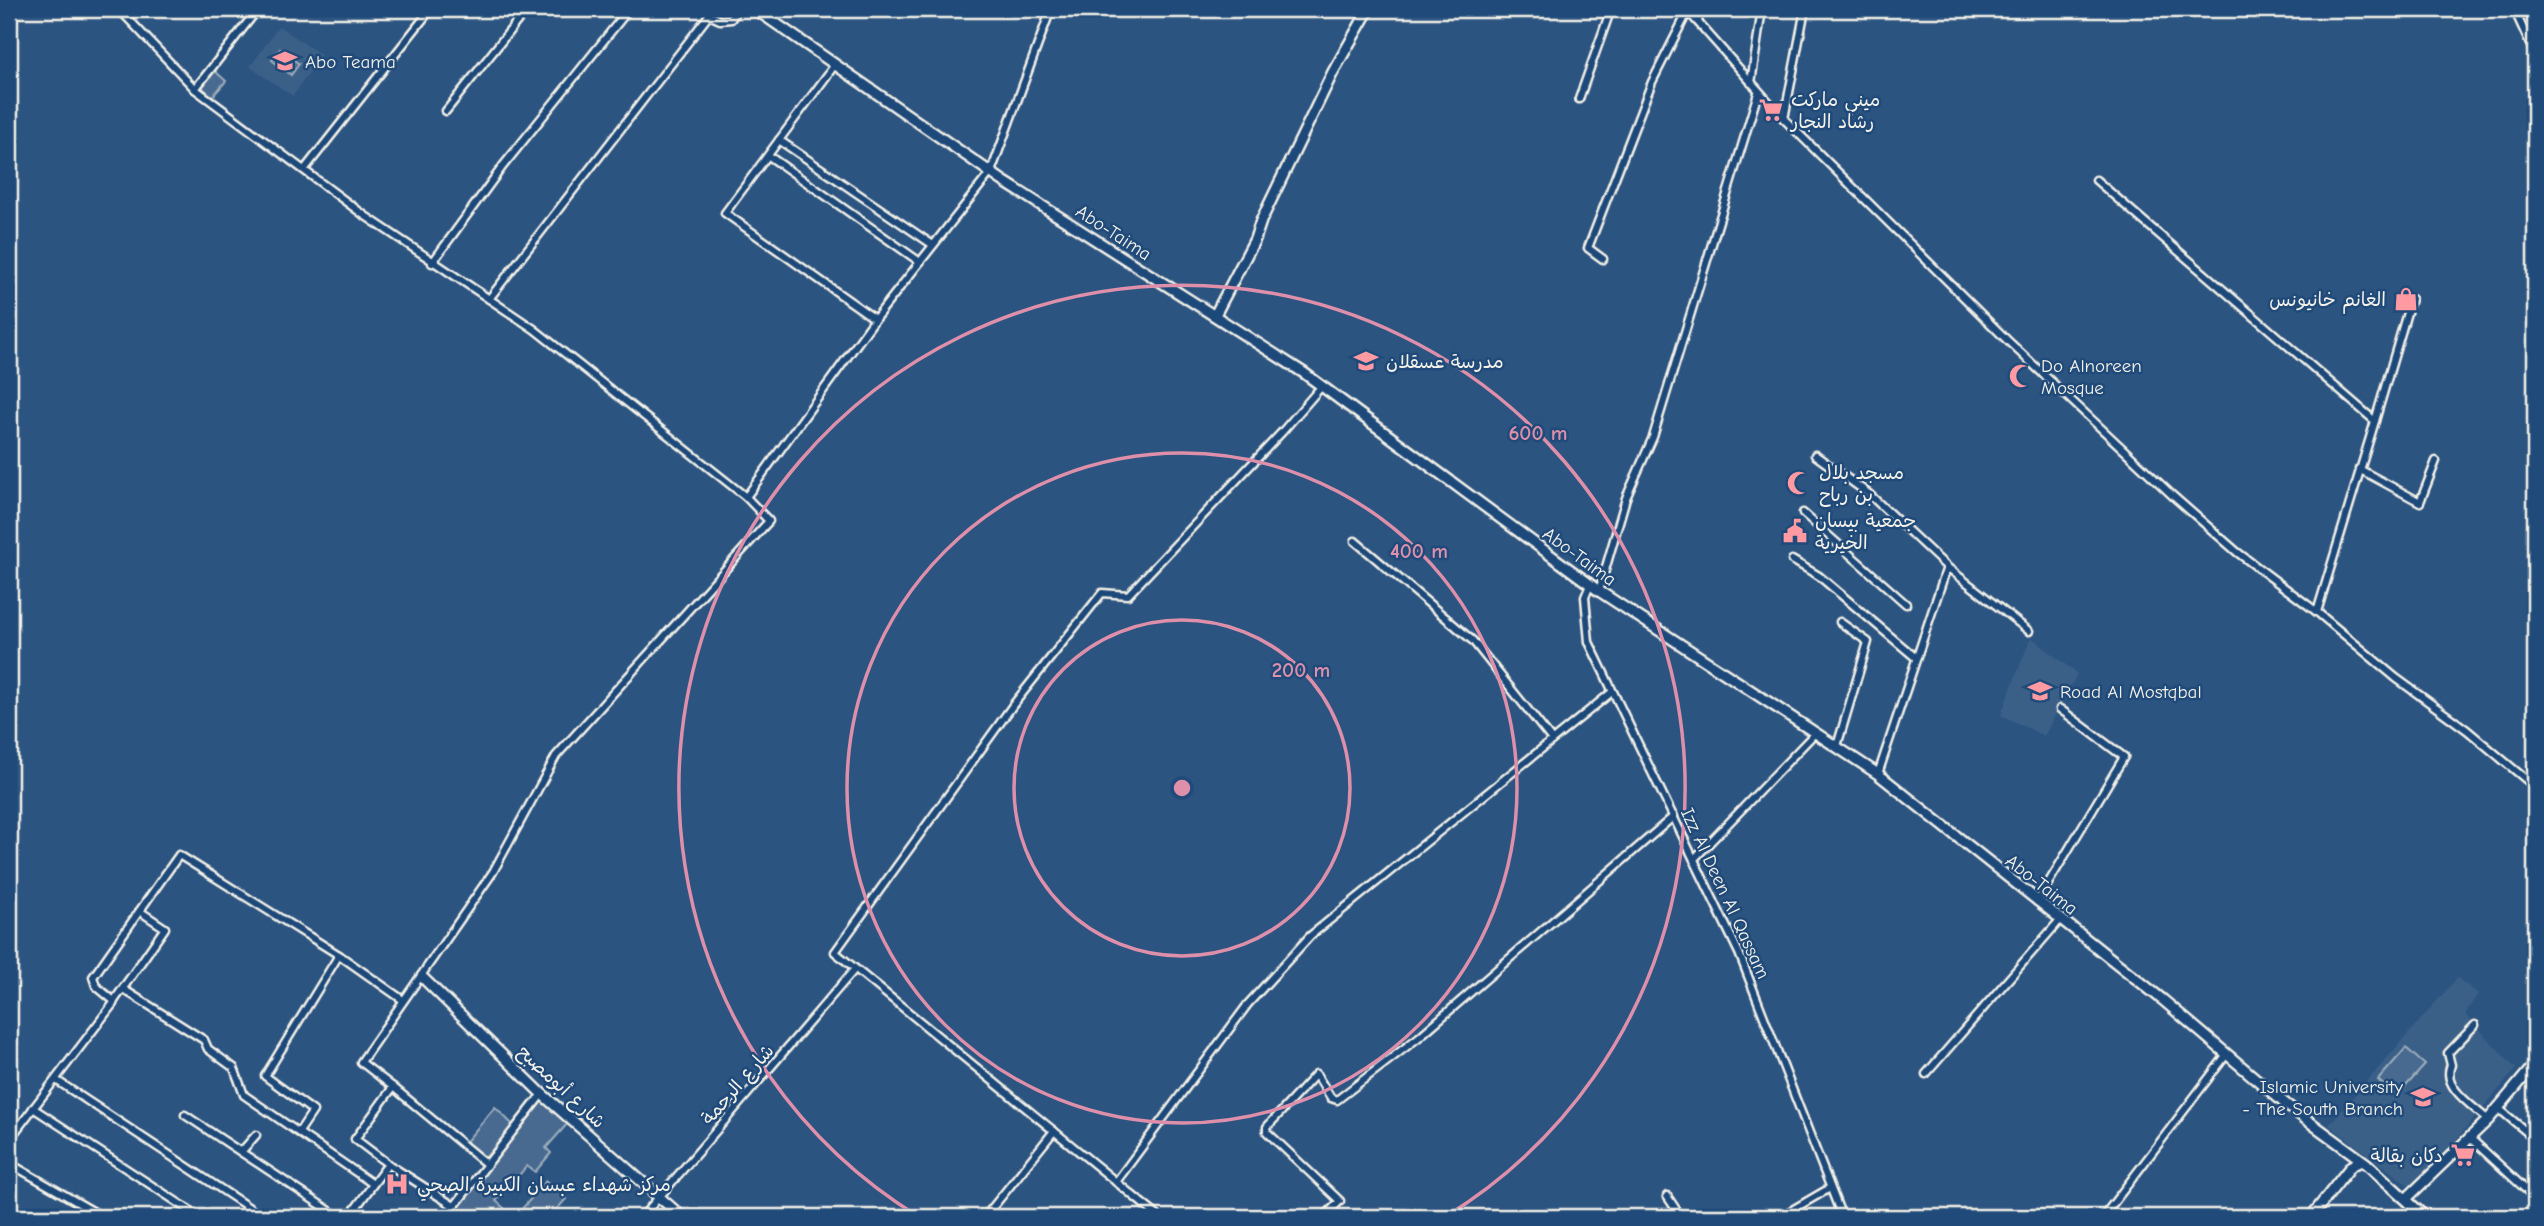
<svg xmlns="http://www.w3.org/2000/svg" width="2544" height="1226" viewBox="0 0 2544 1226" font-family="'Comic Neue','Playpen Sans Arabic',sans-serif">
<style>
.built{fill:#3b6088}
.green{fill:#496b90;stroke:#9eaebc;stroke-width:2}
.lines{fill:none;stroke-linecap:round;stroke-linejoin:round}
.street-casing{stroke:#f4f1e8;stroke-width:11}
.secondary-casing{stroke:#f4f1e8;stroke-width:14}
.street{stroke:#1f4a7a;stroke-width:6}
.secondary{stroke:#1f4a7a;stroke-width:9}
.ring{fill:none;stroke:#de8fa9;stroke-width:3.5}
.labels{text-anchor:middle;stroke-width:5;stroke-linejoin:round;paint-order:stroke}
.poi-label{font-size:19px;fill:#f4f1e8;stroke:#1f4a7a;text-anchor:start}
.street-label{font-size:19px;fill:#f4f1e8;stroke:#1f4a7a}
.centre{fill:#de8fa9;stroke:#1f4a7a;stroke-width:3.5}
.ring-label{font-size:21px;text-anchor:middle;font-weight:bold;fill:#de8fa9;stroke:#1f4a7a;stroke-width:5;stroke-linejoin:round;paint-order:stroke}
</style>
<rect width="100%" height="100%" fill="#2c5481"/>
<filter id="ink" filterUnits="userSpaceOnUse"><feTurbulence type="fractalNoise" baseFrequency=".0143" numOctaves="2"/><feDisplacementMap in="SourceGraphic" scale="14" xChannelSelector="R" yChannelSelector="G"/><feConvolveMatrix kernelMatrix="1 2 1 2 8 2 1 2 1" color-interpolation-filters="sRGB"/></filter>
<g filter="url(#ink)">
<g class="built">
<polygon points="279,26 321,55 293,96 250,67"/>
<polygon points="2031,637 2077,674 2044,736 2001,715"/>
<polygon points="2457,978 2478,994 2465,1014 2516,1069 2414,1189 2329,1125"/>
</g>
<g class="green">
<polygon points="280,49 299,64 291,75 272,60"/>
<polygon points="215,71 226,81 212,97 202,87"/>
<polygon points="2406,1048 2425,1065 2396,1097 2378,1080"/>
<polygon points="542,1100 568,1123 546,1148 551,1153 535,1172 527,1166 496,1201 514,1217 448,1217 489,1160"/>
<polygon points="495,1107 513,1125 486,1157 480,1158 464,1144"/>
<polygon points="546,1181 566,1199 550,1217 515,1217"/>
</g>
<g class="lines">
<g class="street-casing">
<g id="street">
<polyline points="119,9 195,89 364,215 534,329 746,497"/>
<polyline points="1686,9 1784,119 2007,340 2173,496 2237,552 2317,612 2396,678 2467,730 2535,787"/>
<polyline points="2514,9 2535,55"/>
<polyline points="559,13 562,9"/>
<polyline points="1698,22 1700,9"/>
<polyline points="834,66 725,213 875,319"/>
<polyline points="1751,83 1762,9"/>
<polyline points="195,89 258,9"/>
<polyline points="1579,99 1611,9"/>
<polyline points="446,111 527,9"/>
<polyline points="1784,119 1805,9"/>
<polyline points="779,140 933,245"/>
<polyline points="769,156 920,262"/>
<polyline points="304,170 431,9"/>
<polyline points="2096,180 2375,421 2317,612"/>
<polyline points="1603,259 1588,248 1652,82 1688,11"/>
<polyline points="432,263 503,166 629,9"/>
<polyline points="489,299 709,15 720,20 731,19 738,9"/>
<polyline points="2375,421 2411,299"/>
<polyline points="1815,455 1869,494 1947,567 2029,631"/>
<polyline points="2359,469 2420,502 2436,461"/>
<polyline points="1803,513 1906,604"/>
<polyline points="1355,541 1473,641 1552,740"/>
<polyline points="1792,560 1819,576 1916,658"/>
<polyline points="1590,585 1585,597 1589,642 1739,953 1842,1217"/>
<polyline points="1599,591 1626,498 1653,437 1758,93"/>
<polyline points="1837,746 1868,642 1840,622"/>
<polyline points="1878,774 1947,567"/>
<polyline points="1694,859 1816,732"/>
<polyline points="2037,902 2124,757 2060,709"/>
<polyline points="123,989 204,1040 208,1049 234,1068 244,1095 373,1184"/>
<polyline points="114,1001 165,928 141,912"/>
<path d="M2475,1025L2448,1053L2451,1065C2441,1087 2473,1106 2488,1120"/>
<polyline points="1926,1074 2060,920"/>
<polyline points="56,1080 263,1217"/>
<polyline points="393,1087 485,1163"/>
<polyline points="2497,1107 2535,1139"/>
<polyline points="33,1108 200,1217"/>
<polyline points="185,1115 339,1217"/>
<polyline points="299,1132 313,1111 265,1076 339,955"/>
<polyline points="2470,1138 2535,1198"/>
<polyline points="9,1140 113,1004 114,1001 96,986 93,977 179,855 339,955 403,1000"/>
<polyline points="241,1152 256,1135"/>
<polyline points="9,1163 103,1217"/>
<polyline points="388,1164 454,1206"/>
<polyline points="1116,1182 1248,1004 1310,936 1612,692"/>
<polyline points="1667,1196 1681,1217"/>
<polyline points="349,1217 388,1164 355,1139 393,1087 361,1062 493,872 556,756 769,521 746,497 875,319 991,172 1051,9"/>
<polyline points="446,1217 542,1094"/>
<polyline points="642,1217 854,970"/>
<polyline points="985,1217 1054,1131"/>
<polyline points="1159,1217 835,952 1013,705 1102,593 1128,595 1282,432 1321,387"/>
<polyline points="1324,1217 1340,1201 1267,1132 1267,1127 1316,1074 1331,1098 1337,1100 1419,1037 1674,816"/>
<polyline points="1780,1217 1830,1188"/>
<polyline points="2103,1217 2227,1054"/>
</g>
</g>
<g class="secondary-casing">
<g id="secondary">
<polyline points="755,9 1003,181 1304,373 1599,591 1878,774 2163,1000 2288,1106 2367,1164 2425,1217"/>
<polyline points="1215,315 1255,239 1261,221 1333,72 1369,9"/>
<polyline points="422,977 542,1094 682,1217"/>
<polyline points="2407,1198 2488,1120 2535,1064"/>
<polyline points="2311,1217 2351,1166 2361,1161"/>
</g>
</g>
<use href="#street" class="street"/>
<use href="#secondary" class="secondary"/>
</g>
</g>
<g class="ring">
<circle cx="1182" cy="788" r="168"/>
<circle cx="1182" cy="788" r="335"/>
<path d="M919 1217A503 503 0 1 1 1445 1217"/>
</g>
<defs>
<g id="school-bare" transform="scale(1.89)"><path d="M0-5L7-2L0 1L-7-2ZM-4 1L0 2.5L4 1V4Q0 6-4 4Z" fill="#ff9aa2" stroke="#1f4a7a" stroke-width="2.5" paint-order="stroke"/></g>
<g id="supermarket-bare" transform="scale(1.89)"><path d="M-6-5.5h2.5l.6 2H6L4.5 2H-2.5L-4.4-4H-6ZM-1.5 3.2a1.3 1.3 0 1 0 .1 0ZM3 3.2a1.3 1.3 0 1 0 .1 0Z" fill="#ff9aa2" stroke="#1f4a7a" stroke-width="2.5" paint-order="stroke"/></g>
<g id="shop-bare" transform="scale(1.89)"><path d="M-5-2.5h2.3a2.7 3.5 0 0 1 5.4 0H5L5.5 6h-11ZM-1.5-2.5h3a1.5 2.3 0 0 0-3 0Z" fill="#ff9aa2" stroke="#1f4a7a" stroke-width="2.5" paint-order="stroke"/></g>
<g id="mosque-bare" transform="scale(1.89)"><path d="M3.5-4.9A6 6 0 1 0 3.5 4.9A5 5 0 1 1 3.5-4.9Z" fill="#ff9aa2" stroke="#1f4a7a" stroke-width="2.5" paint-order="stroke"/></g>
<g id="civic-bare" transform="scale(1.89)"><path d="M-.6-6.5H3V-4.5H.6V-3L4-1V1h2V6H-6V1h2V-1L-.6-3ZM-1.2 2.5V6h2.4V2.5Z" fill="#ff9aa2" stroke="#1f4a7a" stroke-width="2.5" paint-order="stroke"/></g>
<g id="university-bare" transform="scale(1.89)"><path d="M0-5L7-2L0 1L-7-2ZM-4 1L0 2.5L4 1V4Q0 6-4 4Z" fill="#ff9aa2" stroke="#1f4a7a" stroke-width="2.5" paint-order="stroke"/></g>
<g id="hospital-bare" transform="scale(1.89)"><path d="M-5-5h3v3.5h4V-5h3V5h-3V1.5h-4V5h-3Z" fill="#ff9aa2" stroke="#1f4a7a" stroke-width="2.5" paint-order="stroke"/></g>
</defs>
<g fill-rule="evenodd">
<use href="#school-bare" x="285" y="61"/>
<use href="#supermarket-bare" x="1771" y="110"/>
<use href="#shop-bare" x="2406" y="299"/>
<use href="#school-bare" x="1366" y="361"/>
<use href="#mosque-bare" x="2021" y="376"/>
<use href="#mosque-bare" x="1799" y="483"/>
<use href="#civic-bare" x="1795" y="531"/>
<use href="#school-bare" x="2040" y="691"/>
<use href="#university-bare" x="2423" y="1097"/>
<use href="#supermarket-bare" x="2463" y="1155"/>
<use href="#hospital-bare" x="397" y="1184"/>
</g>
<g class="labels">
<g class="poi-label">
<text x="305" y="68">Abo Teama</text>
<text x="1791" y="106">ميني ماركت<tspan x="1791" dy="22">رشاد النجار</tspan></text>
<text x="2386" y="306" text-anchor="end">الغانم خانيونس</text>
<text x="1386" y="368">مدرسة عسقلان</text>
<text x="2041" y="372">Do Alnoreen<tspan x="2041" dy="22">Mosque</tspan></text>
<text x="1819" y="479">مسجد بلال<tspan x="1819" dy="22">بن رباح</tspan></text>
<text x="1815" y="527">جمعية بيسان<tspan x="1815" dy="22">الخيرية</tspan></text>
<text x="2060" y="698">Road Al Mostqbal</text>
<text x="2403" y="1093" text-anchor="end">Islamic University<tspan x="2403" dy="22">- The South Branch</tspan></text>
<text x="2443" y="1162" text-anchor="end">دكان بقالة</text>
<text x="417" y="1191">مركز شهداء عبسان الكبيرة الصحي</text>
</g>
<g class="street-label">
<text transform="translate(1114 232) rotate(33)" y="7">Abo-Taima</text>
<text transform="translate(1580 556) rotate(36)" y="7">Abo-Taima</text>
<text transform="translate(2042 884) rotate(38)" y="7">Abo-Taima</text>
<text transform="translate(1726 893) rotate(65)" y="7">Izz Al Deen Al Qassam</text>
<text transform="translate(737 1084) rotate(-49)" y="7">شارع الرحمة</text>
<text transform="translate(562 1086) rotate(43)" y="7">شارع أبومصبح</text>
</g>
</g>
<circle cx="1182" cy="788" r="10" class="centre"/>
<g class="ring-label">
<text x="1538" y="440">600 m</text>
<text x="1419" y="558">400 m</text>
<text x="1301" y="677">200 m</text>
</g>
<rect width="2544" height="1226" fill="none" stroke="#1f4a7a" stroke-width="35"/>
<rect x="18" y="18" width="2509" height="1191" fill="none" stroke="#f4f1e8" stroke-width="2.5" filter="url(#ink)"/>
</svg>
